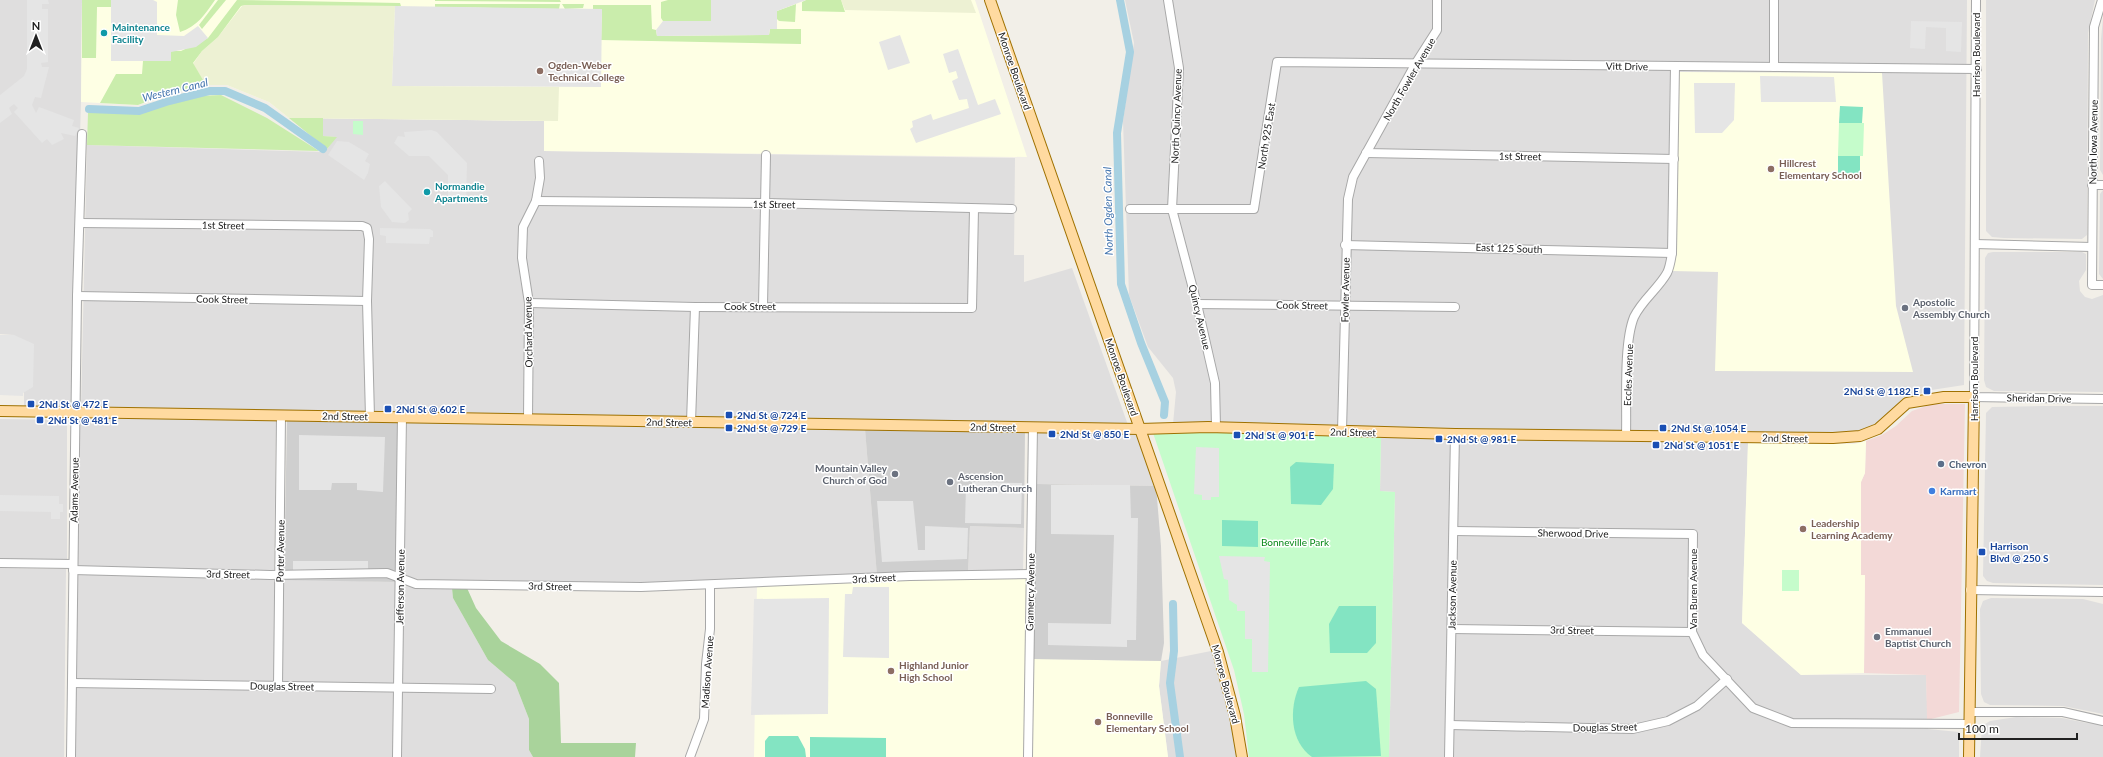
<svg xmlns="http://www.w3.org/2000/svg" width="2103" height="757" viewBox="0 0 2103 757" font-family="Lato,sans-serif">
<style>
.residential{fill:#dfdede}
.commercial{fill:#f3d9d7}
.education{fill:#feffe4}
.religious{fill:#cfcfcf}
.farmland{fill:#edf1d3}
.grass{fill:#caedac}
.forest{fill:#a9d39b}
.park{fill:#c5fccb}
.pitch{fill:#83e4c2}
.parking{fill:#e5e5e5}
.lines{fill:none;stroke-linecap:round;stroke-linejoin:round}
.canal{stroke:#a7d1e1;stroke-width:8}
.minor-casing{stroke:#a8a8a8;stroke-width:10}
.major-casing{stroke:#9f7100;stroke-width:12}
.minor{stroke:#fff;stroke-width:8}
.major{stroke:#ffdaa0;stroke-width:10}
.culture-dot{fill:#0f9aa8;stroke:#fff;stroke-width:1.5}
.education-dot{fill:#8d6e63;stroke:#fff;stroke-width:1.5}
.worship-dot{fill:#6b7280;stroke:#fff;stroke-width:1.5}
.transit-dot{fill:#1a4fb4;stroke:#fff;stroke-width:1.5}
.service-dot{fill:#5c6f8a;stroke:#fff;stroke-width:1.5}
.shop-dot{fill:#3f7fe0;stroke:#fff;stroke-width:1.5}
.labels{text-anchor:middle;stroke-width:3;stroke-linejoin:round;paint-order:stroke}
.culture-label{font-size:10px;font-weight:bold;fill:#0d838f;stroke:#fff;text-anchor:start}
.street-label{font-size:10px;fill:#212121;stroke:#fff}
.education-label{font-size:10px;font-weight:bold;fill:#785e54;stroke:#fff;text-anchor:start}
.worship-label{font-size:10px;font-weight:bold;fill:#5b616d;stroke:#fff;text-anchor:start}
.transit-label{font-size:10px;font-weight:bold;fill:#164399;stroke:#fff;text-anchor:start}
.service-label{font-size:10px;font-weight:bold;fill:#4e5e75;stroke:#fff;text-anchor:start}
.shop-label{font-size:10px;font-weight:bold;fill:#366cbe;stroke:#fff;text-anchor:start}
.park-label{font-size:10px;fill:#078817;stroke:#fff}
.water-label{font-size:11px;font-style:italic;fill:#4576af;stroke:#fff}
</style>
<rect width="100%" height="100%" fill="#f2efe8"/>
<g class="residential">
<polygon points="0,0 82,0 81,102 72,407 24,406 24,393 14,335 0,334"/>
<polygon points="1125,0 1967,0 1964,385 1925,391 1907,401 1870,429 1848,434 1173,424 1176,392 1173,378 1148,347 1129,295 1123,121 1134,43"/>
<polygon points="1986,0 2095,0 2088,33 2087,235 2082,239 2004,238 1992,237 1986,231"/>
<polygon points="2103,18 2103,175 2100,170 2101,39"/>
<polygon points="323,118 544,121 544,151 1015,158 1014,255 1024,255 1024,282 1072,268 1128,425 81,407 87,145 325,152 336,137 323,136"/>
<polygon points="2103,190 2103,279 2099,274 2100,194"/>
<polygon points="1993,252 2082,252 2086,254 2086,270 2079,281 2080,291 2085,297 2092,299 2103,295 2103,392 1994,391 1986,387 1984,380 1985,258 1988,253"/>
<polygon points="2042,406 2103,406 2103,585 1993,583 1987,581 1983,576 1986,413 1992,407"/>
<polygon points="80,418 276,420 274,573 76,568"/>
<polygon points="0,419 67,420 67,561 0,561"/>
<polygon points="407,422 865,429 877,576 639,585 440,582 404,577"/>
<polygon points="1038,432 1137,432 1156,486 1037,484"/>
<polygon points="1381,436 1748,443 1742,623 1801,675 1926,675 1928,729 1959,732 1959,757 1389,757 1395,492 1380,491"/>
<polygon points="970,526 1024,528 1023,570 968,573"/>
<polygon points="0,568 66,569 64,757 0,757"/>
<polygon points="76,573 396,582 393,757 75,757"/>
<polygon points="402,586 452,588 453,598 488,660 515,683 529,719 529,750 533,757 400,757"/>
<polygon points="1991,598 2083,599 2103,604 2103,714 2063,706 1990,705 1984,702 1981,694 1980,609 1983,601"/>
<polygon points="1216,650 1238,757 1168,757 1159,686 1161,661"/>
<polygon points="2016,717 2062,718 2087,723 2103,724 2103,757 1980,757 1982,726 1990,721"/>
</g>
<polygon class="commercial" points="1932,404 1965,404 1959,712 1927,720 1926,675 1864,673 1865,576 1861,575 1861,482 1865,473 1866,441 1882,435 1896,426 1912,411"/>
<g class="education">
<polygon points="82,0 975,0 1027,157 544,151 544,121 289,118 269,102 227,85 206,85 169,93 138,105 81,102"/>
<polygon points="1678,72 1882,73 1896,306 1913,372 1715,371 1718,272 1672,271 1677,253"/>
<polygon points="1866,441 1865,473 1861,482 1861,575 1865,575 1864,673 1801,675 1742,623 1748,443 1854,444"/>
<polygon points="1027,577 1024,757 754,757 757,585"/>
<polygon points="1032,659 1161,661 1159,686 1168,757 1031,757"/>
</g>
<g class="religious">
<polygon points="287,419 398,422 396,582 284,580"/>
<polygon points="865,429 1025,431 1024,528 970,526 968,573 877,576"/>
<polygon points="1037,484 1156,486 1161,546 1164,643 1161,661 1032,659"/>
</g>
<g class="farmland">
<polygon points="841,0 971,0 976,13 845,10"/>
<polygon points="245,5 395,6 392,86 559,87 558,121 289,118 269,102 227,85 206,85 193,64 202,51 218,37 242,6"/>
</g>
<g class="grass">
<polygon points="82,0 111,0 111,7 97,7 96,58 82,58"/>
<path d="M178,0H215C205,14 197,27 180,32L176,15Z"/>
<polygon points="218,0 226,0 202,29 199,25"/>
<polygon points="237,0 400,3 401,6 245,5 241,6 218,37 202,51 193,63 206,85 169,93 138,105 100,103 116,74 142,74 143,61 171,61 171,51 181,51 208,38"/>
<polygon points="435,0 560,0 561,2 435,1"/>
<polygon points="668,0 711,0 712,21 663,21 661,18 661,2"/>
<polygon points="806,0 841,0 845,12 802,11 802,2"/>
<polygon points="435,4 560,4 559,9 435,7"/>
<polygon points="562,4 584,4 583,8 565,9"/>
<polygon points="796,4 795,22 779,21 777,19 777,11"/>
<polygon points="593,5 651,5 652,29 656,30 657,36 769,35 770,29 801,29 801,44 601,40 602,9 593,9"/>
<polygon points="221,95 267,118 319,151 87,145 88,113 138,113 198,96"/>
<polygon points="289,118 323,118 323,136 337,137 327,149"/>
</g>
<polygon class="forest" points="452,588 467,588 476,608 501,641 540,664 559,683 561,743 636,743 635,757 533,757 529,750 529,719 515,683 488,660 453,598"/>
<g class="park">
<polygon points="353,121 363,121 363,135 353,134"/>
<polygon points="1839,123 1864,123 1863,156 1838,156"/>
<polygon points="1152,430 1381,436 1380,491 1395,492 1389,757 1249,757 1244,714 1234,670"/>
<rect x="1782" y="570" width="17" height="21"/>
</g>
<g class="pitch">
<polygon points="1840,106 1863,107 1862,123 1839,123"/>
<rect x="1838" y="156" width="22" height="18"/>
<polygon points="1296,462 1334,464 1333,489 1321,505 1291,504 1290,467"/>
<polygon points="1222,520 1258,521 1258,547 1222,546"/>
<polygon points="1339,606 1376,606 1376,643 1367,653 1330,653 1329,624"/>
<path d="M1366,681L1376,689L1381,756L1312,757C1290,742 1289,709 1299,687Z"/>
<polygon points="769,736 798,736 805,749 806,757 765,757 765,741"/>
<polygon points="810,737 886,738 886,757 810,757"/>
</g>
<g class="parking">
<polygon points="27,0 48,0 49,4 42,4 42,9 48,9 48,62 41,63 42,67 49,67 41,98 35,97 32,105 36,113 39,107 74,120 72,126 79,128 75,136 61,133 64,139 52,145 47,139 42,143 14,112 18,108 14,104 9,108 12,114 0,123 0,95 24,76 27,69"/>
<polygon points="111,0 153,0 157,2 157,35 184,36 198,26 208,38 196,47 171,52 171,61 111,61"/>
<polygon points="711,0 806,0 777,11 777,29 770,29 769,35 657,36 656,30 663,21 711,21"/>
<polygon points="395,6 602,9 601,87 392,86"/>
<polygon points="1911,21 1962,22 1961,52 1946,51 1946,28 1926,27 1925,49 1910,48"/>
<polygon points="900,35 910,63 888,70 879,42"/>
<polygon points="958,49 978,105 995,99 1001,114 916,143 910,129 913,127 912,121 931,114 933,120 969,108 967,99 959,100 952,81 958,78 956,71 949,73 943,54"/>
<polygon points="1760,76 1834,77 1836,102 1761,102"/>
<polygon points="1694,83 1735,83 1734,120 1722,133 1695,133"/>
<polygon points="431,130 437,132 467,163 466,202 453,201 448,204 448,175 429,156 409,156 394,143 398,136 405,137 404,132"/>
<polygon points="337,141 349,142 369,154 365,161 370,164 368,173 364,180 328,155"/>
<polygon points="385,181 412,209 408,213 409,220 405,223 392,222 381,207 379,186"/>
<polygon points="380,228 430,229 433,231 433,237 430,237 429,244 386,243 386,236 380,235"/>
<polygon points="0,335 14,335 34,344 33,387 23,393 23,396 0,395"/>
<polygon points="299,435 385,437 383,492 357,490 357,483 332,483 331,490 299,490"/>
<polygon points="1196,447 1219,448 1219,497 1211,497 1211,500 1202,500 1202,495 1194,494"/>
<polygon points="972,482 1022,483 1021,524 965,523 966,486 972,487"/>
<polygon points="1051,485 1130,485 1131,518 1138,518 1136,640 1127,640 1127,647 1048,645 1048,623 1111,624 1114,535 1051,534"/>
<polygon points="0,495 59,496 59,504 63,504 63,512 60,512 60,519 51,519 51,512 0,511"/>
<polygon points="877,501 913,501 918,550 925,550 925,526 968,528 967,559 882,562"/>
<polygon points="1219,556 1265,557 1264,561 1270,562 1268,672 1252,672 1252,639 1245,639 1245,611 1237,611 1237,605 1229,600 1228,580 1224,579"/>
<polygon points="293,561 368,561 368,574 293,573"/>
<polygon points="853,587 889,587 889,658 843,657 845,594 852,594"/>
<polygon points="829,598 828,714 751,715 754,599"/>
</g>
<g class="lines">
<g class="canal">
<polyline points="1120,0 1130,52 1117,133 1121,284 1141,343 1165,402 1164,415"/>
<polyline points="89,109 139,111 169,101 209,91 225,91 265,108 323,149"/>
<polyline points="1173,604 1174,651 1170,683 1180,757"/>
</g>
<g class="minor-casing">
<g id="minor">
<polyline points="1168,0 1179,68 1172,209 1197,304 1215,383 1216,427"/>
<polyline points="1976,0 1974,397 2103,399"/>
<polyline points="2102,0 2094,27 2092,285 2103,285"/>
<polyline points="1774,67 1774,0"/>
<polyline points="1366,153 1674,159"/>
<polyline points="2092,185 2103,185"/>
<polyline points="536,201 766,203 1012,209"/>
<polyline points="1130,209 1254,209 1277,62 1977,69"/>
<polyline points="80,223 362,226 367,228 369,239 367,301 370,417"/>
<polyline points="1975,244 2092,247"/>
<polyline points="1345,245 1672,253"/>
<polyline points="77,296 367,301"/>
<polyline points="529,303 695,307 972,308 974,209"/>
<polyline points="1197,304 1455,307"/>
<polyline points="763,306 766,155"/>
<polyline points="528,419 529,303 522,258 523,227 536,201 540,178 539,161"/>
<polyline points="691,422 695,307"/>
<polyline points="1342,431 1348,199 1353,177 1416,63 1437,30 1437,0"/>
<path d="M1626,435C1627,404 1623,344 1634,317C1642,300 1658,289 1667,273C1670,267 1671,259 1672,253L1675,66"/>
<polyline points="1454,531 1693,534 1692,632 1703,655 1753,708 1792,723 1969,724"/>
<polyline points="0,563 73,564"/>
<polyline points="73,570 270,575 387,573 416,584 641,587 910,576 1030,574"/>
<polyline points="1970,590 2103,592"/>
<polyline points="1452,629 1692,632"/>
<polyline points="72,683 491,689"/>
<polyline points="278,686 281,416"/>
<polyline points="1970,712 2063,712 2103,721"/>
<polyline points="1450,725 1633,729 1668,721 1697,706 1727,679"/>
<polyline points="71,757 77,296 82,134"/>
<polyline points="397,757 402,417"/>
<polyline points="690,757 704,719 706,664 710,629 710,585"/>
<polyline points="1028,757 1033,427"/>
<polyline points="1449,757 1455,434"/>
</g>
</g>
<g class="major-casing">
<g id="major">
<polyline points="990,0 1218,652 1235,716 1242,757"/>
<polyline points="0,411 1140,429 1208,427 1455,434 1833,438 1860,436 1878,429 1907,403 1944,397 1974,397 1969,757"/>
</g>
</g>
<use href="#minor" class="minor"/>
<use href="#major" class="major"/>
</g>
<g class="culture-dot">
<circle cx="104" cy="33" r="4"/>
<circle cx="427" cy="192" r="4"/>
</g>
<g class="education-dot">
<circle cx="540" cy="71" r="4"/>
<circle cx="1771" cy="169" r="4"/>
<circle cx="1803" cy="529" r="4"/>
<circle cx="891" cy="671" r="4"/>
<circle cx="1098" cy="722" r="4"/>
</g>
<g class="worship-dot">
<circle cx="1905" cy="308" r="4"/>
<circle cx="895" cy="474" r="4"/>
<circle cx="950" cy="482" r="4"/>
<circle cx="1877" cy="637" r="4"/>
</g>
<g class="transit-dot">
<rect x="1923" y="387" width="8" height="8" rx="2"/>
<rect x="27" y="400" width="8" height="8" rx="2"/>
<rect x="384" y="405" width="8" height="8" rx="2"/>
<rect x="725" y="411" width="8" height="8" rx="2"/>
<rect x="36" y="416" width="8" height="8" rx="2"/>
<rect x="725" y="424" width="8" height="8" rx="2"/>
<rect x="1659" y="424" width="8" height="8" rx="2"/>
<rect x="1048" y="430" width="8" height="8" rx="2"/>
<rect x="1233" y="431" width="8" height="8" rx="2"/>
<rect x="1435" y="435" width="8" height="8" rx="2"/>
<rect x="1652" y="441" width="8" height="8" rx="2"/>
<rect x="1978" y="548" width="8" height="8" rx="2"/>
</g>
<circle class="service-dot" cx="1941" cy="464" r="4"/>
<circle class="shop-dot" cx="1932" cy="491" r="4"/>
<g class="labels">
<g class="culture-label">
<text x="112" y="31">Maintenance<tspan x="112" dy="12">Facility</tspan></text>
<text x="435" y="190">Normandie<tspan x="435" dy="12">Apartments</tspan></text>
</g>
<g class="street-label">
<text transform="translate(1976 55) rotate(-90)" y="4">Harrison Boulevard</text>
<text transform="translate(1627 66) rotate(1)" y="4">Vitt Drive</text>
<text transform="translate(1015 71) rotate(71)" y="4">Monroe Boulevard</text>
<text transform="translate(1409 79) rotate(-60)" y="4">North Fowler Avenue</text>
<text transform="translate(1176 116) rotate(-88)" y="4">North Quincy Avenue</text>
<text transform="translate(1266 136) rotate(-81)" y="4">North 925 East</text>
<text transform="translate(2093 142) rotate(-89)" y="4">North Iowa Avenue</text>
<text transform="translate(1520 156) rotate(1)" y="4">1st Street</text>
<text transform="translate(774 204) rotate(1)" y="4">1st Street</text>
<text transform="translate(223 225) rotate(1)" y="4">1st Street</text>
<text transform="translate(1509 248) rotate(2)" y="4">East 125 South</text>
<text transform="translate(1345 290) rotate(-89)" y="4">Fowler Avenue</text>
<text transform="translate(222 299) rotate(1)" y="4">Cook Street</text>
<text transform="translate(1302 305) rotate(1)" y="4">Cook Street</text>
<text x="750" y="310">Cook Street</text>
<text transform="translate(1200 317) rotate(77)" y="4">Quincy Avenue</text>
<text transform="translate(528 332) rotate(-91)" y="4">Orchard Avenue</text>
<text transform="translate(1628 375) rotate(-88)" y="4">Eccles Avenue</text>
<text transform="translate(1122 377) rotate(71)" y="4">Monroe Boulevard</text>
<text transform="translate(1974 379) rotate(-90)" y="4">Harrison Boulevard</text>
<text transform="translate(2039 398) rotate(1)" y="4">Sheridan Drive</text>
<text transform="translate(345 416) rotate(1)" y="4">2nd Street</text>
<text transform="translate(669 422) rotate(1)" y="4">2nd Street</text>
<text transform="translate(993 427) rotate(1)" y="4">2nd Street</text>
<text transform="translate(1353 432) rotate(1)" y="4">2nd Street</text>
<text transform="translate(1785 438) rotate(1)" y="4">2nd Street</text>
<text transform="translate(74 490) rotate(-89)" y="4">Adams Avenue</text>
<text transform="translate(1573 533) rotate(1)" y="4">Sherwood Drive</text>
<text transform="translate(280 551) rotate(-89)" y="4">Porter Avenue</text>
<text transform="translate(228 574) rotate(1)" y="4">3rd Street</text>
<text transform="translate(874 578) rotate(-3)" y="4">3rd Street</text>
<text transform="translate(550 586) rotate(1)" y="4">3rd Street</text>
<text transform="translate(400 587) rotate(-89)" y="4">Jefferson Avenue</text>
<text transform="translate(1693 589) rotate(-90)" y="4">Van Buren Avenue</text>
<text transform="translate(1030 592) rotate(-89)" y="4">Gramercy Avenue</text>
<text transform="translate(1452 595) rotate(-89)" y="4">Jackson Avenue</text>
<text transform="translate(1572 630) rotate(1)" y="4">3rd Street</text>
<text transform="translate(707 672) rotate(-86)" y="4">Madison Avenue</text>
<text transform="translate(1226 684) rotate(75)" y="4">Monroe Boulevard</text>
<text transform="translate(282 686) rotate(1)" y="4">Douglas Street</text>
<text transform="translate(1605 727) rotate(-1)" y="4">Douglas Street</text>
</g>
<g class="education-label">
<text x="548" y="69">Ogden-Weber<tspan x="548" dy="12">Technical College</tspan></text>
<text x="1779" y="167">Hillcrest<tspan x="1779" dy="12">Elementary School</tspan></text>
<text x="1811" y="527">Leadership<tspan x="1811" dy="12">Learning Academy</tspan></text>
<text x="899" y="669">Highland Junior<tspan x="899" dy="12">High School</tspan></text>
<text x="1106" y="720">Bonneville<tspan x="1106" dy="12">Elementary School</tspan></text>
</g>
<g class="worship-label">
<text x="1913" y="306">Apostolic<tspan x="1913" dy="12">Assembly Church</tspan></text>
<text x="887" y="472" text-anchor="end">Mountain Valley<tspan x="887" dy="12">Church of God</tspan></text>
<text x="958" y="480">Ascension<tspan x="958" dy="12">Lutheran Church</tspan></text>
<text x="1885" y="635">Emmanuel<tspan x="1885" dy="12">Baptist Church</tspan></text>
</g>
<g class="transit-label">
<text x="1919" y="395" text-anchor="end">2Nd St @ 1182 E</text>
<text x="39" y="408">2Nd St @ 472 E</text>
<text x="396" y="413">2Nd St @ 602 E</text>
<text x="737" y="419">2Nd St @ 724 E</text>
<text x="48" y="424">2Nd St @ 481 E</text>
<text x="737" y="432">2Nd St @ 729 E</text>
<text x="1671" y="432">2Nd St @ 1054 E</text>
<text x="1060" y="438">2Nd St @ 850 E</text>
<text x="1245" y="439">2Nd St @ 901 E</text>
<text x="1447" y="443">2Nd St @ 981 E</text>
<text x="1664" y="449">2Nd St @ 1051 E</text>
<text x="1990" y="550">Harrison<tspan x="1990" dy="12">Blvd @ 250 S</tspan></text>
</g>
<g class="service-label">
<text x="1949" y="468">Chevron</text>
</g>
<g class="shop-label">
<text x="1940" y="495">Karmart</text>
</g>
<g class="park-label">
<text x="1295" y="546">Bonneville Park</text>
</g>
<g class="water-label">
<text transform="translate(175 90) rotate(-14)" y="4">Western Canal</text>
<text transform="translate(1108 211) rotate(-91)" y="4">North Ogden Canal</text>
</g>
</g>
<g transform="translate(36 36)" stroke="#ffffff" stroke-width="3" paint-order="stroke">
<path d="M0-3L7 15L0 10L-7 15Z" fill="#212121"/>
<text y="-6" font-size="11" font-weight="bold" text-anchor="middle" fill="#212121">N</text>
</g>
<path d="M1959 733v6h118v-6" fill="none" stroke="#212121" stroke-width="2"/>
<text x="1965" y="733" font-size="12" fill="#212121" stroke="#ffffff" stroke-width="3" paint-order="stroke">100 m</text>
</svg>
